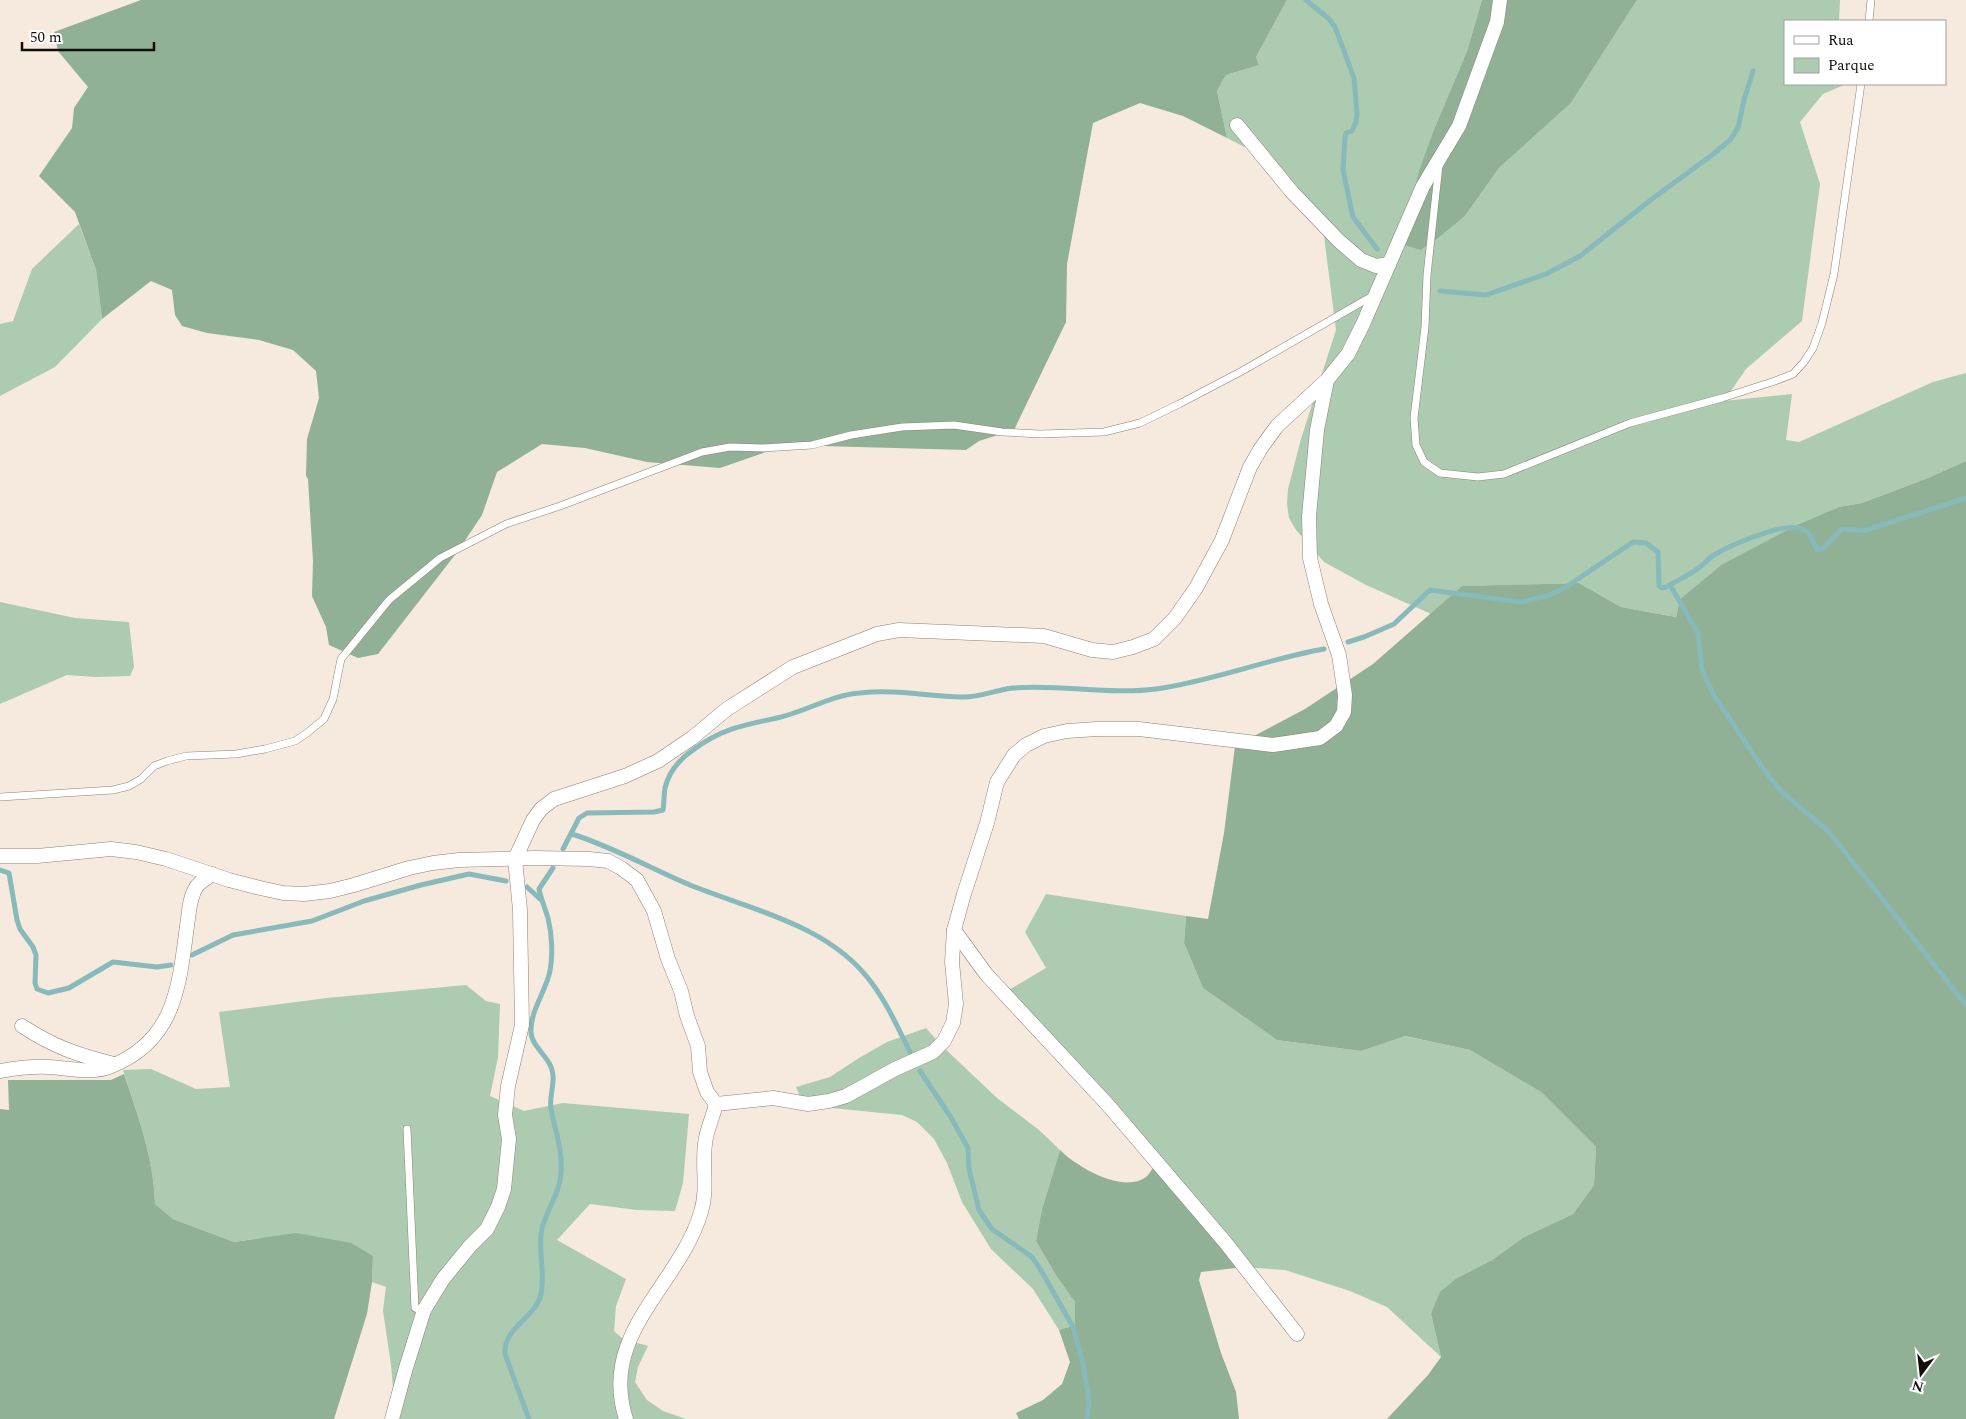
<svg xmlns="http://www.w3.org/2000/svg" width="1966" height="1419" viewBox="0 0 1966 1419" font-family="Spectral,serif">
<style>
.green{fill:#accbb1}
.forest{fill:#90b196}
.lines{fill:none;stroke-linecap:round;stroke-linejoin:round}
.stream{stroke:#88b9bb;stroke-width:5}
.service-casing{stroke:#8d8277;stroke-width:8}
.minor-casing{stroke:#8d8277;stroke-width:15}
.service{stroke:#fff;stroke-width:7}
.minor{stroke:#fff;stroke-width:14}
</style>
<rect width="100%" height="100%" fill="#f6e9dd"/>
<g class="green">
<polygon points="1287,0 1482,0 1467,51 1435,127 1421,250 1436,240 1465,216 1499,168 1571,103 1637,0 1840,0 1839,21 1785,21 1785,84 1846,84 1823,94 1800,122 1820,184 1802,321 1746,369 1724,401 1792,394 1786,440 1799,442 1933,382 1966,373 1966,461 1928,478 1862,503 1839,507 1721,565 1680,599 1676,617 1621,607 1579,583 1462,586 1431,614 1366,585 1324,562 1296,530 1289,518 1287,504 1288,489 1301,439 1336,330 1324,236 1270,160 1227,138 1217,91 1226,75 1259,65 1256,57"/>
<polygon points="79,224 96,270 102,319 55,367 0,396 0,324 13,321 32,269"/>
<polygon points="0,602 75,618 129,622 134,667 130,676 95,677 67,675 0,704"/>
<polygon points="1046,894 1186,916 1184,943 1203,988 1277,1040 1361,1051 1404,1036 1470,1050 1541,1092 1596,1147 1594,1185 1573,1214 1524,1237 1492,1260 1457,1278 1431,1314 1441,1357 1387,1307 1350,1291 1285,1270 1244,1267 1112,1113 1002,994 1046,968 1025,932"/>
<path d="M466,985L486,1001L500,1004L498,1057L490,1096L524,1111L563,1103L689,1114L683,1183L675,1211L637,1210L590,1204L557,1240L626,1279L616,1306L614,1331L623,1339L648,1346L638,1367L635,1382L647,1400L663,1411L686,1419H393L395,1411L391,1365L383,1311L386,1287L372,1282L373,1256L260,1238L234,1242L173,1219L155,1204C154,1158 137,1114 123,1070L151,1069L196,1089L230,1087L219,1012L327,998Z"/>
<polygon points="926,1028 941,1045 997,1098 1039,1130 1060,1150 1042,1209 1036,1241 1057,1277 1075,1302 1075,1325 1059,1330 1033,1289 991,1249 962,1202 947,1163 934,1139 917,1122 902,1115 822,1107 802,1101 796,1087 830,1077 859,1058 887,1042"/>
</g>
<g class="forest">
<polygon points="141,0 1287,0 1256,57 1259,65 1226,75 1217,91 1227,138 1183,116 1140,103 1093,123 1067,264 1066,322 1014,430 979,441 966,450 786,445 720,468 647,462 585,448 542,444 497,472 482,515 458,551 378,654 358,658 329,645 326,627 312,596 313,561 308,479 306,476 307,439 319,398 316,371 293,350 259,340 207,333 182,326 175,315 172,290 151,281 102,319 96,270 75,212 39,176 72,128 74,108 88,87 58,51 54,32"/>
<polygon points="1482,0 1637,0 1571,103 1499,168 1465,216 1436,240 1421,250 1404,245 1409,212 1419,171 1435,127 1467,51"/>
<polygon points="1966,461 1966,1419 1387,1419 1428,1375 1441,1357 1431,1314 1440,1292 1457,1278 1492,1260 1524,1237 1573,1214 1594,1185 1596,1147 1541,1092 1470,1050 1405,1036 1361,1051 1277,1040 1203,988 1184,943 1186,916 1208,919 1224,833 1235,746 1305,709 1373,664 1462,586 1579,583 1621,607 1676,617 1680,599 1721,565 1795,526 1839,507 1862,503 1928,478"/>
<path d="M124,1074C138,1116 154,1159 155,1204L173,1219L234,1242L296,1233L351,1243L373,1256L372,1282L367,1314L334,1419H0V1109L9,1110L8,1080H111Z"/>
<path d="M1060,1150C1077,1167 1123,1194 1146,1177C1151,1173 1155,1163 1159,1157L1178,1175L1244,1267L1201,1272L1199,1280L1221,1353L1236,1392L1239,1419H1019L1016,1413L1043,1400L1062,1384L1070,1362L1059,1330L1075,1325V1302L1057,1277L1036,1241L1042,1209Z"/>
</g>
<g class="lines">
<g class="stream">
<polyline points="1306,0 1329,19 1335,27 1354,78 1357,114 1356,122 1352,131 1346,133 1345,137 1343,170 1353,217 1377,249"/>
<polyline points="1440,291 1486,295 1546,274 1580,256 1652,199 1712,155 1730,140 1738,128 1744,100 1753,71"/>
<polyline points="1670,585 1698,633 1702,670 1715,697 1762,767 1780,790 1829,832 1966,1005"/>
<path d="M1348,642L1364,637L1394,624L1430,590L1521,602L1547,596L1566,587L1633,542L1646,543L1658,552L1659,586L1662,588L1666,587C1677,581 1689,575 1700,567C1705,563 1709,558 1714,555C1731,545 1785,521 1802,529C1812,533 1812,542 1818,550L1822,549L1842,529L1863,531L1966,498"/>
<path d="M572,834C613,847 650,868 690,885C752,910 829,925 871,982C887,1003 898,1028 910,1052"/>
<path d="M563,849L579,818L587,813L654,812L663,810C664,803 664,795 665,788C669,771 680,759 693,750C721,729 744,725 777,718C805,712 831,695 860,693C893,689 927,696 961,697C979,698 995,690 1013,688C1061,684 1108,695 1156,689C1213,681 1267,659 1324,649"/>
<polyline points="0,870 9,873 17,920 20,929 33,947 36,955 35,983 37,989 48,993 69,988 113,962 157,967 171,965"/>
<polyline points="527,887 540,899"/>
<polyline points="192,955 233,935 312,921 364,901 421,885 469,874 506,881"/>
<polyline points="920,1071 950,1116 968,1148 969,1169 979,1210 992,1229 1032,1257 1042,1272 1073,1327 1083,1363 1089,1402 1087,1419"/>
<path d="M529,1419L505,1354C503,1327 536,1318 541,1294C545,1274 539,1254 541,1234C544,1212 560,1195 561,1173C563,1150 555,1131 551,1109C549,1098 554,1087 553,1075C552,1058 531,1047 531,1032C530,1011 546,991 550,971C553,955 552,934 548,918C545,908 541,899 539,889L553,868"/>
</g>
<g class="service-casing">
<g id="service">
<polyline points="1869,21 1871,0"/>
<polyline points="1439,165 1427,275 1425,327 1414,418 1416,445 1424,462 1440,473 1478,477 1504,474 1630,423 1722,398 1775,381 1793,374 1804,362 1813,348 1822,323 1834,274 1861,84"/>
<polyline points="0,797 113,790 129,786 141,779 154,766 167,761 186,756 236,754 265,749 295,741 307,733 324,719 333,699 341,659 389,600 440,558 506,524 560,506 702,452 730,447 763,448 812,445 851,435 902,427 954,425 1002,432 1040,434 1104,432 1140,423 1179,404 1242,371 1374,295"/>
<polyline points="407,1129 415,1308 424,1310"/>
</g>
</g>
<g class="minor-casing">
<g id="minor">
<polyline points="1237,125 1292,192 1338,240 1361,260 1376,266 1389,264"/>
<polyline points="0,856 37,856 111,849 136,852 166,859 229,880 260,888 283,893 304,894 330,891 354,885 409,868 433,863 459,860 534,858 589,859 608,861 621,868 637,880 654,911 668,959 681,991 687,1016 698,1046 700,1072 707,1092 716,1104"/>
<polyline points="954,930 986,974 1108,1105 1225,1242 1297,1334"/>
<path d="M22,1026C54,1047 78,1055 114,1064"/>
<path d="M0,1071C17,1068 32,1066 49,1067C68,1068 91,1074 109,1067C175,1042 179,987 187,926C189,914 189,897 197,886C200,882 207,878 212,874"/>
<polyline points="716,1104 773,1098 808,1104 829,1101 846,1096 895,1069 933,1052 944,1041 953,1023 956,1004 952,962 954,930 964,894 987,823 997,782 1014,755 1026,745 1044,736 1067,731 1097,729 1139,729 1273,745 1320,738 1336,726 1344,712 1345,695 1339,655 1321,604 1310,558 1309,516 1317,430 1327,380"/>
<polyline points="392,1419 405,1371 424,1310 443,1279 470,1246 487,1229 498,1207 504,1189 509,1139 505,1115 508,1086 522,1025 520,910 515,859 533,820 541,809 554,799 625,776 658,761 692,738 727,709 793,667 877,634 899,630 1044,636 1092,650 1113,652 1133,647 1154,639 1175,618 1196,588 1222,540 1250,467 1261,448 1277,426 1327,380 1348,354 1363,324 1423,186 1459,126 1497,22 1500,0"/>
<path d="M626,1419C598,1333 680,1285 701,1212C708,1190 702,1167 705,1144C706,1131 713,1117 716,1104"/>
</g>
</g>
<use href="#service" class="service"/>
<use href="#minor" class="minor"/>
</g>
<rect x="1784" y="20" width="162" height="65" fill="#ffffff" stroke="#a09f9d"/>
<rect x="1794" y="36" width="25" height="8" fill="#ffffff" stroke="#a09f9d"/>
<text x="1828" y="45" font-size="15" fill="#120e0a">Rua</text>
<rect x="1794" y="58" width="25" height="15" fill="#accbb1" stroke="#a09f9d"/>
<text x="1828" y="70" font-size="15" fill="#120e0a">Parque</text>
<g transform="translate(1921 1374) rotate(195)" stroke="#ffffff" stroke-width="4" paint-order="stroke">
<path d="M0-4L9 19L0 12L-9 19Z" fill="#120e0a"/>
<text y="-8" font-size="14" font-weight="bold" text-anchor="middle" fill="#120e0a">N</text>
</g>
<path d="M22 42v8h132v-8" fill="none" stroke="#120e0a" stroke-width="2.5"/>
<text x="30" y="42" font-size="15" fill="#120e0a" stroke="#ffffff" stroke-width="4" paint-order="stroke">50 m</text>
</svg>
